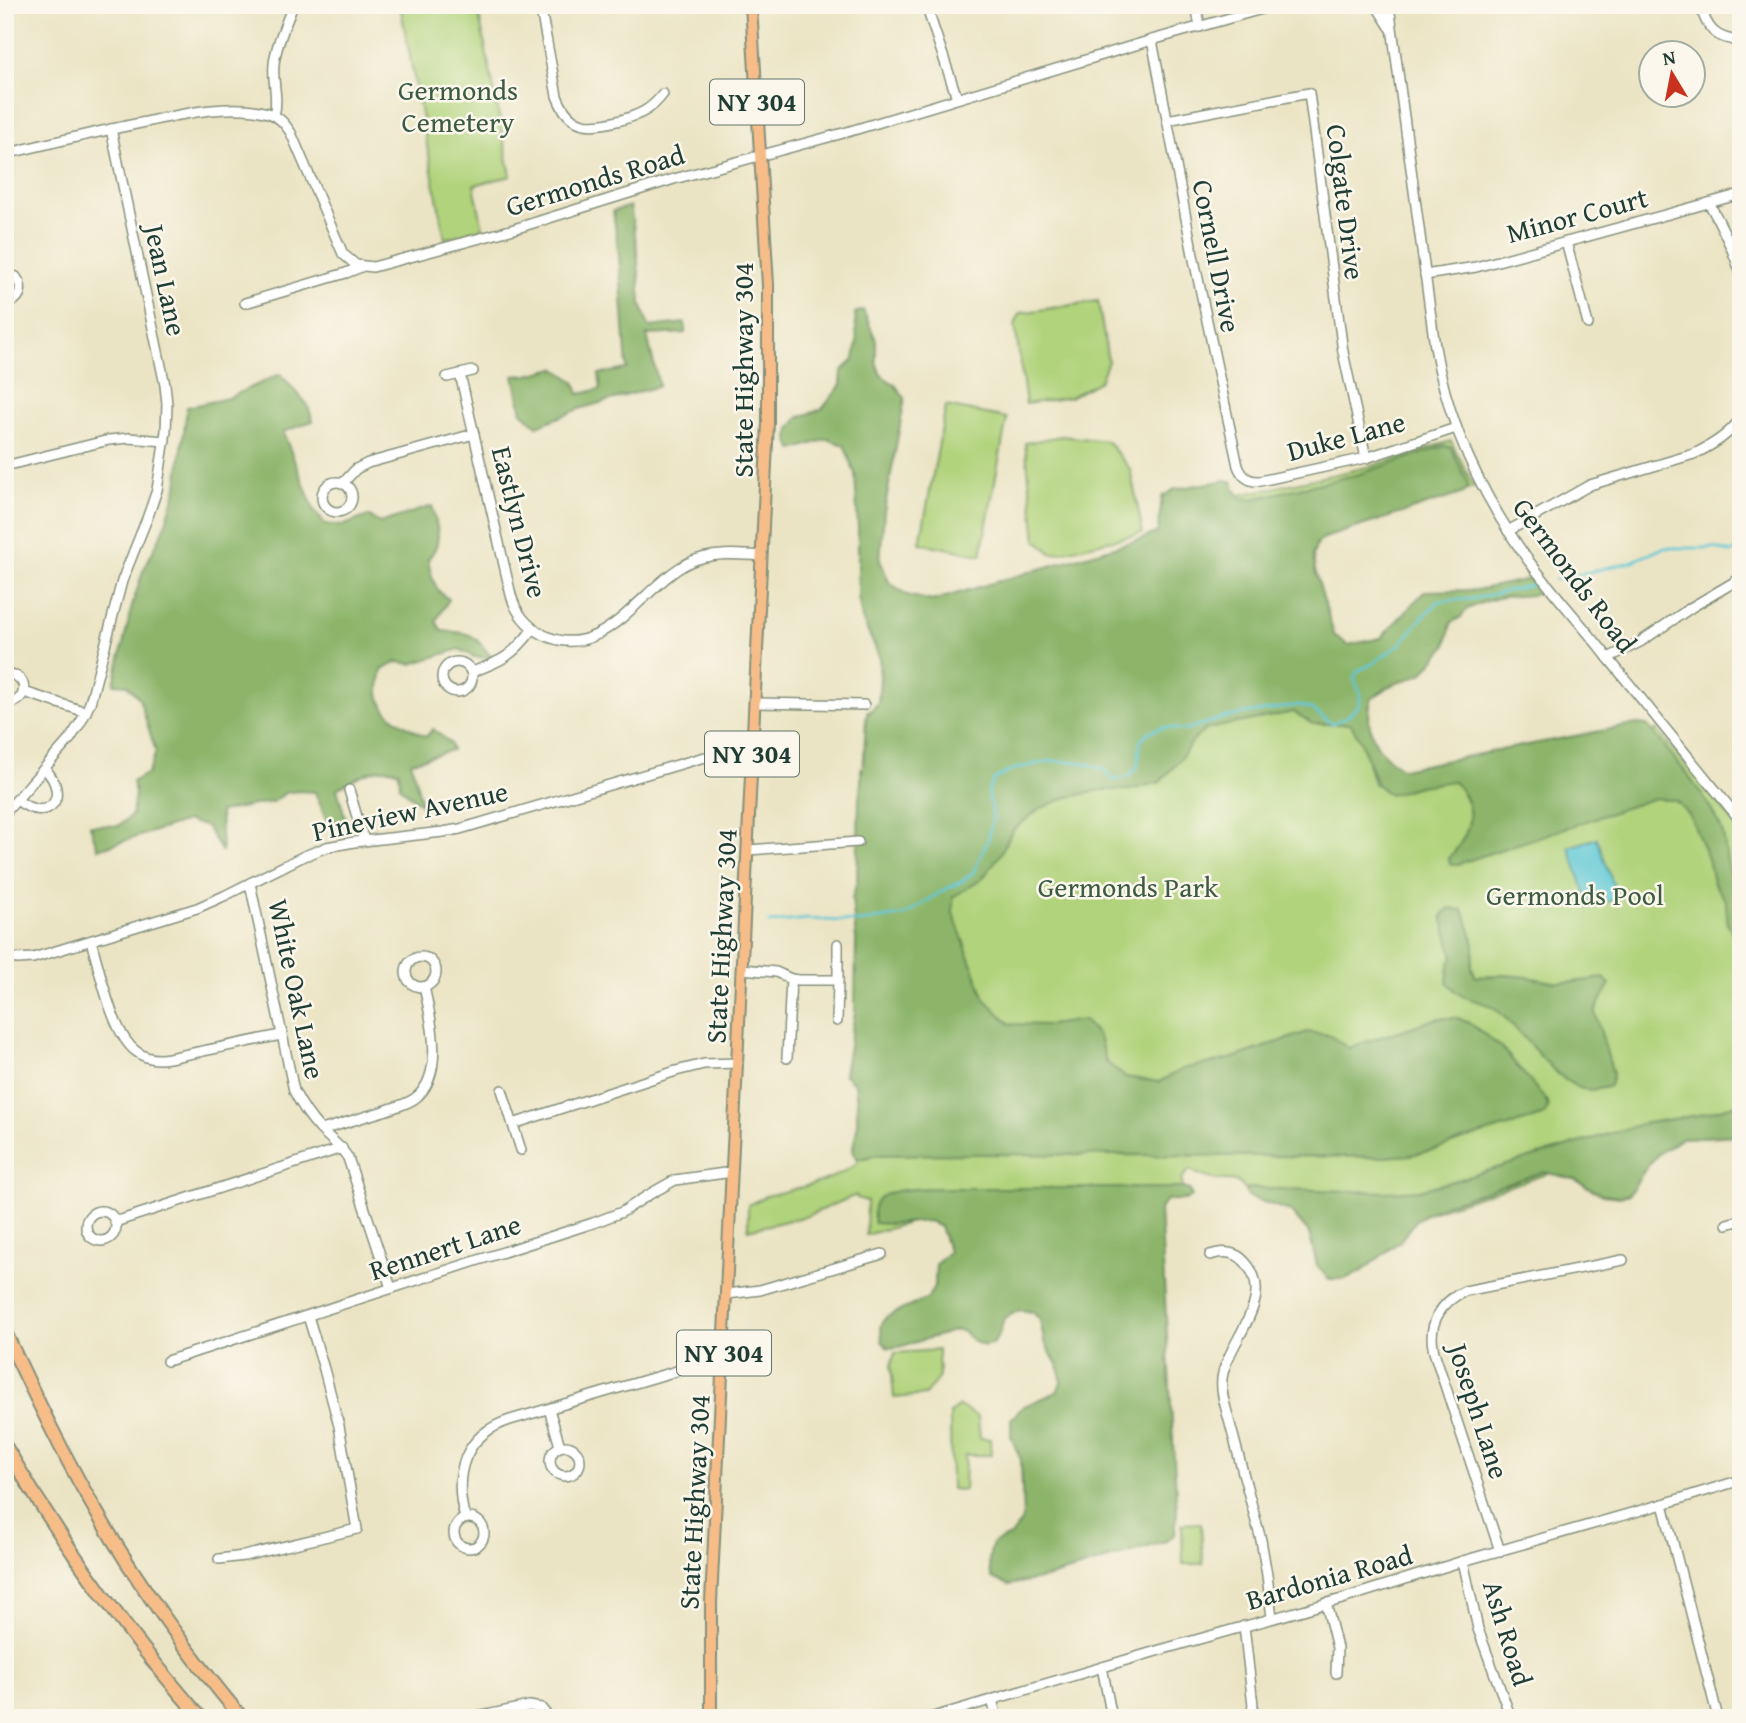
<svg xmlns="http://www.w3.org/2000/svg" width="1746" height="1723" viewBox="0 0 1746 1723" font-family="'Gentium Book Plus',serif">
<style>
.green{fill:#b1d37b;stroke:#688858;stroke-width:2}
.forest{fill:#8cb56b;stroke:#567950;stroke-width:2}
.water{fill:#5bc7d5;stroke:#3d8284;stroke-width:2}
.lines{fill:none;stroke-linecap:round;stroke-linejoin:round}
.stream{stroke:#5bc7d5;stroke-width:2.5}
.minor-casing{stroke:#85907c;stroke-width:12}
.major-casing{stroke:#85907c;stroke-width:14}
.highway-casing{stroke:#85907c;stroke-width:16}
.minor{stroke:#fff;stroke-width:9}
.major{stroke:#f7bd88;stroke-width:10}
.highway{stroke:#f7bd88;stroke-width:12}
.labels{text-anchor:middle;stroke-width:5;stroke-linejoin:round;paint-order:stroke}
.shield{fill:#fbf7ec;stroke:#61756b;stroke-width:2}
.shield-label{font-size:26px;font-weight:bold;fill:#1f3d34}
.park-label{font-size:28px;fill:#3c5b42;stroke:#fbf7ec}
.street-label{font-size:28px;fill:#1f3d34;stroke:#fbf7ec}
</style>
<rect width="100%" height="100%" fill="#fbf7ec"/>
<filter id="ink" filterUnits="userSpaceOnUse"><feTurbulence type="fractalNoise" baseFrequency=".0143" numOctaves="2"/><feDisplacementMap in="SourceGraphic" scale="14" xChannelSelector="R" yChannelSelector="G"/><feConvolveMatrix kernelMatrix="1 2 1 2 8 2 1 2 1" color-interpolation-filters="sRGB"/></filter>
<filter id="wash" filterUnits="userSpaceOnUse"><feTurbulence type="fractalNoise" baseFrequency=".00686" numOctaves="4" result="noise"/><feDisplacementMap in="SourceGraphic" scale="28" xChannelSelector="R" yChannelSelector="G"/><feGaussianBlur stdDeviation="1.57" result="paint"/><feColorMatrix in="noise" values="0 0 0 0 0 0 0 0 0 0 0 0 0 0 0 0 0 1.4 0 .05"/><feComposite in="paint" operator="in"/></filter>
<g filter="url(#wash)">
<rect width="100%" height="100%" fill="#ebe4c4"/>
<g class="green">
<polygon points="400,5 477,5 511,176 474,185 483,228 445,239"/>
<polygon points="1098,301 1108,361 1100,381 1070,397 1026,404 1015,325 1020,313"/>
<polygon points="946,406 1007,418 981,555 920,543"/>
<polygon points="1061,436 1107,441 1130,469 1143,533 1052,554 1036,539 1025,443"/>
<path d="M1451,441L1474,487L1306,541L1374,784L1657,730L1741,831V1110L1376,1230L1248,1188L1246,1191C1235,1175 1229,1182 1213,1179C1205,1178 1197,1173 1190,1170C1183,1176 1180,1179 1183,1188H1156L944,1213L866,1235L867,1201L857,1198L856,1195L807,1216L748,1230V1205L766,1196C796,1188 832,1183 857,1163L861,914V768H867V711H890L1171,534L1163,495L1232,481L1236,496L1368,467Z"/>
<polygon points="938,1350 939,1377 925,1395 894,1398 891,1365 895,1353"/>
<polygon points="959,1406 978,1417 980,1438 990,1439 991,1455 965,1455 964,1490 951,1489 950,1413"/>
<polygon points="1201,1523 1203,1564 1183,1564 1182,1524"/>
</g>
<g class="forest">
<polygon points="630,206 637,248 641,304 649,327 685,323 685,333 647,335 659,386 579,409 537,426 522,412 514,376 528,375 555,368 575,382 579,394 601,389 599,374 627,369 619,254 613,211"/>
<path d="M863,310L876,340V362L881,375L895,385L905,398L884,512L880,560L889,582L907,595L932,601L1141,539L1158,532L1162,497L1175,489L1227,480L1232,482L1240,498L1252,499L1359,474L1444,446L1451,447L1467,481L1468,487L1464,493L1324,538L1317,543L1313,555L1315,570L1334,635L1348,645L1381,638L1425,591L1476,590L1529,579L1535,582L1539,589L1534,595L1501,597L1481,603L1467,609L1461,617L1451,623L1446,646L1422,674L1392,685L1371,699C1364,732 1376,751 1402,769L1637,724L1647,725C1674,758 1703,790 1721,828C1727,843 1724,860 1731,876L1741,874V940H1736L1727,923L1726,901L1713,882L1708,859L1690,816L1676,801L1655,798L1458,864H1450L1449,858C1471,834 1479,807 1453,781L1419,786L1389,795L1377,785L1361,742L1351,724H1313L1294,712L1207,729L1194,739L1179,761L1160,782L1129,790H1102L1065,798L1039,809L1012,831L1000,855L982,879L953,897V913L985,999L1010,1024L1049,1025L1084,1020L1099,1037L1106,1062L1125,1077L1159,1082L1183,1069L1230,1059L1307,1032L1329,1035L1348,1048L1438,1018H1458L1471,1024L1502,1048L1546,1100C1549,1107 1548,1111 1542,1116L1465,1139L1441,1148L1411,1155L1384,1157L979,1154L879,1155L859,1159L854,1155L853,1148L857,1128V1103L855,1084L844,1074L855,1013L856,939L852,898L857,882L859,799L864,757L866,716L878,703L880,680L879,656L862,619L858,596V528L855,474L844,445L827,439L793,450L789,441L790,429L799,417L822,409L841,385L842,371L854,360L857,342L855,313Z"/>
<path d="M280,374L307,404L313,421L283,432L315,512L325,524L342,526L368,516L380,523L432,506C437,527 444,542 428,559C431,575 434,592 449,599L436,621L442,631C474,633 472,633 492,658L474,657L459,649L412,664L397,662L382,670C381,677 378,686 379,693C381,717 408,726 426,737L433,729L450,743L452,750L411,762L422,805L400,787L399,772C379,762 355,778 337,789L347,824L329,826L315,792L299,791L285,793L273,802L259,804L220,812L222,852L206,826L187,821L98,849L90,825L118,826L132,815L135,793L132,782L148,773L156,752L139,698L127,685L114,684L132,606L143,571L164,529L177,487L187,407L228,398Z"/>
<path d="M1449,908L1463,910C1468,922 1474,937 1474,949C1474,964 1468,961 1476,977L1505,975L1527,977L1554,982H1573L1604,978L1610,984L1602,997L1595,1012L1613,1074L1610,1086C1601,1089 1592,1091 1583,1089C1554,1082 1521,1028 1494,1008C1484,1001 1469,1001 1459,994C1454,991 1451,985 1447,982L1449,966L1453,957L1442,916Z"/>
<polygon points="1741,1103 1741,1135 1682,1138 1658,1154 1646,1168 1629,1194 1620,1197 1602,1195 1574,1179 1543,1172 1441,1206 1417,1219 1400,1241 1362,1271 1345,1279 1328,1279 1317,1265 1309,1233 1290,1211 1249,1197 1246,1194 1248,1188 1385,1192 1419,1190 1457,1180 1641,1124 1698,1115"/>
<path d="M940,1188H1183L1190,1190L1192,1196L1185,1200H1167L1160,1209L1177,1512L1175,1534L1164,1542L1050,1577L1009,1585L992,1578C987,1565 989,1556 993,1543L1011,1536L1023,1519L1021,1460L1011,1437V1419L1024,1406L1057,1392L1061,1382L1060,1370L1044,1341L1040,1320L1033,1312L1020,1310L1004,1318L1000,1332L994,1343L984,1346L973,1341L964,1332L957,1330L899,1347L888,1348L882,1341L881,1326L886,1317L928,1298L935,1284L936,1264L949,1252L940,1227L929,1221L889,1224L874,1223C874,1218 873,1212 874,1207C878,1186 923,1189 940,1188Z"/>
</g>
<polygon class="water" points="1597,838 1618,898 1588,908 1586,903 1588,902 1569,847"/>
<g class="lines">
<g class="stream">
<polyline points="1555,580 1631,562 1663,548 1715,548 1731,553 1741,547"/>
<polyline points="769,923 808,919 861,922 906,915 942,891 961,882 973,873 988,840 993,817 988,792 994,779 1015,769 1049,761 1079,762 1102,768 1113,780 1128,777 1138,766 1140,742 1147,733 1164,727 1183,730 1227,717 1299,705 1312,709 1332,724 1348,716 1360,704 1360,691 1354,679 1357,671 1372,664 1399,645 1422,618 1439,601 1472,599 1537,584"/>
</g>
</g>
</g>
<g filter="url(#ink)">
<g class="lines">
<g class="minor-casing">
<g id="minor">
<path d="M540,5L557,96C570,130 591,128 621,120C639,115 651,110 663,94"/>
<polyline points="926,5 957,98"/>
<polyline points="1196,5 1200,27"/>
<polyline points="1376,5 1390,27"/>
<path d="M1389,5L1435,347C1448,424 1482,496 1528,560C1554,594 1583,626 1609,659C1653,713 1696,767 1741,821"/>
<path d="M1700,5C1707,29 1715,39 1741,41"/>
<path d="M1152,40L1193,255L1238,466C1242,476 1248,482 1260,481L1366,458L1456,428"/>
<path d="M274,115C279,98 272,82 274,64C276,44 286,24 293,5"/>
<polyline points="1167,120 1309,93 1343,352 1366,458"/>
<path d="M5,154C50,143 95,132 141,123C178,115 231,102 268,113C279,116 285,124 291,133L343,254L356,265L373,267L514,229L674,179L847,132L1152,40L1276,5"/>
<path d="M1709,203C1722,226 1733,249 1741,274"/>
<polyline points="1566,242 1588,324"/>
<path d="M5,273L16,277C25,289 20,301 5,304"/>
<polyline points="1425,275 1476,267 1741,194"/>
<polyline points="245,303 346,273 361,267"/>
<path d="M460,374L511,595C516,613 526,626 544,635C603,664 642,586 688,563C710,552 738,554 762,556"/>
<polyline points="447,377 473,371"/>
<polyline points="5,466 109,440 129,438 165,441"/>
<circle cx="337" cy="497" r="15"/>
<polyline points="343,483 356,469 368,463 474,434"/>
<path d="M1508,531L1590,485L1694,454C1711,446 1730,434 1741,418"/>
<polyline points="1608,658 1640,642 1692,607 1741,578"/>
<circle cx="457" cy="677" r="15"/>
<path d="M472,672C504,660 512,656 533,629"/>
<path d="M5,674C30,673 30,704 5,703"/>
<polyline points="24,692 86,712"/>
<polyline points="755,703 864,705"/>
<polyline points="349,790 364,840"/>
<path d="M17,800C49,825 71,796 45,769"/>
<polyline points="5,813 70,739 82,720 90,703 122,581 148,516 157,490 166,431 167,404 165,385 111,129"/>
<polyline points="748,850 858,842"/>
<path d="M250,883L294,1091C301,1105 309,1117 320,1129C330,1139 341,1146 348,1158L391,1288"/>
<path d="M91,941C100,970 112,1035 137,1052C146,1059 158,1060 169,1058L281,1035"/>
<circle cx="421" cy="972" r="15"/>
<polyline points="5,957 18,959 33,958 197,908 224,896 302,857 327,847 354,842 443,832 460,829 701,758 724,754 752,754"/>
<polyline points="742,969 776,972 791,979 799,980 838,980 837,1021"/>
<polyline points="838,980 838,944"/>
<polyline points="787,1058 791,979"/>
<polyline points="502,1090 521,1150"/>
<polyline points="513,1124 676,1071 704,1064 738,1063"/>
<path d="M322,1130C342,1124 363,1117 384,1111C394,1107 405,1105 414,1099C446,1076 431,1018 424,987"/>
<circle cx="101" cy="1226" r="15"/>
<polyline points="115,1222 342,1148"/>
<polyline points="1727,1224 1741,1220"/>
<path d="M1210,1255C1222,1251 1236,1251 1245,1262C1277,1297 1231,1338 1223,1373C1220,1384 1222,1394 1225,1405L1261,1540L1267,1575L1272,1618"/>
<polyline points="727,1294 760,1290 882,1254"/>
<polyline points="167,1361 593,1223 622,1212 650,1194 675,1180 732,1172"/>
<polyline points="549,1409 560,1446"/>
<circle cx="565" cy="1461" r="15"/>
<polyline points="1663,1504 1718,1718"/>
<path d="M465,1518C453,1475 463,1435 510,1420L724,1357"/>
<circle cx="469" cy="1533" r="15"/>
<path d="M1500,1551L1434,1352C1427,1325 1440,1302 1465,1291L1623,1260"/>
<polyline points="219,1559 244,1556 357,1529 339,1426 324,1369 308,1316"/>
<polyline points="1463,1561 1478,1629 1511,1718"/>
<polyline points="1326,1603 1337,1648 1336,1673"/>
<polyline points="1244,1626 1253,1705 1251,1718"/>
<polyline points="1102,1667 1112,1718"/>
<polyline points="992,1700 997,1718"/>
<polyline points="472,1718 529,1706 541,1708 549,1718"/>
<polyline points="930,1718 1160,1650 1342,1599 1463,1561 1663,1504 1741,1480"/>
</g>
</g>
<g class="major-casing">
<polyline id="major" points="711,1718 711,1602 768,423 768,285 751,5"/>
</g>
<g class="highway-casing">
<g id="highway">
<path d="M5,1332C31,1388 58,1445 89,1499C133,1577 184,1649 242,1718"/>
<path d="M5,1446C62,1543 127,1634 201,1718"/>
</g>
</g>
<use href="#minor" class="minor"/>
<use href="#major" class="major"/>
<use href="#highway" class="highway"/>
</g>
</g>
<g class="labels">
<g class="shield">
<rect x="710" y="79.5" width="94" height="45" rx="5"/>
<rect x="705" y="731.5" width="94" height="45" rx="5"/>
<rect x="677" y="1330.5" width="94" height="45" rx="5"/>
</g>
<g class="shield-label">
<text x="757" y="111">NY 304</text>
<text x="752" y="763">NY 304</text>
<text x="724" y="1362">NY 304</text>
</g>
<g class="park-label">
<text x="458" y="100">Germonds<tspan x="458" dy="32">Cemetery</tspan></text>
<text x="1128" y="897">Germonds Park</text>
<text x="1575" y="905">Germonds Pool</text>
</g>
<g class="street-label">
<text transform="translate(595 180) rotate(-17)" y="10">Germonds Road</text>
<text transform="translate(1346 202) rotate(83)" y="10">Colgate Drive</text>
<text transform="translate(1577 215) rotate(-15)" y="10">Minor Court</text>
<text transform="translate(1217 256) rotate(79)" y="10">Cornell Drive</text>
<text transform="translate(166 280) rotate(78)" y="10">Jean Lane</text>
<text transform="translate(743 370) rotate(-90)" y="10">State Highway 304</text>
<text transform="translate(1346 436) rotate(-15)" y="10">Duke Lane</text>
<text transform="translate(520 522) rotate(76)" y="10">Eastlyn Drive</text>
<text transform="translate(1575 575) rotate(53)" y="10">Germonds Road</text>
<text transform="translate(410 811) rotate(-12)" y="10">Pineview Avenue</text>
<text transform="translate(721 936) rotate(-87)" y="10">State Highway 304</text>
<text transform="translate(297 989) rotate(78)" y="10">White Oak Lane</text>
<text transform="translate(445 1247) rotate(-18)" y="10">Rennert Lane</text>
<text transform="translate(1479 1411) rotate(72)" y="10">Joseph Lane</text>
<text transform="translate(694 1502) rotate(-87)" y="10">State Highway 304</text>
<text transform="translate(1329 1577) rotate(-16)" y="10">Bardonia Road</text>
<text transform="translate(1508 1633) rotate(73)" y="10">Ash Road</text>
</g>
</g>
<rect width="1746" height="1723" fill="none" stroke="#fbf7ec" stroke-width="28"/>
<g transform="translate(1672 74) rotate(350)"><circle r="33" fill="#fbf7ec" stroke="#a3ada2" stroke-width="2"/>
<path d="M0-5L12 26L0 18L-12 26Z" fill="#c8321e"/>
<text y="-10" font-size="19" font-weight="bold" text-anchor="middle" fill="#1f3d34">N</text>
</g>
</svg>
